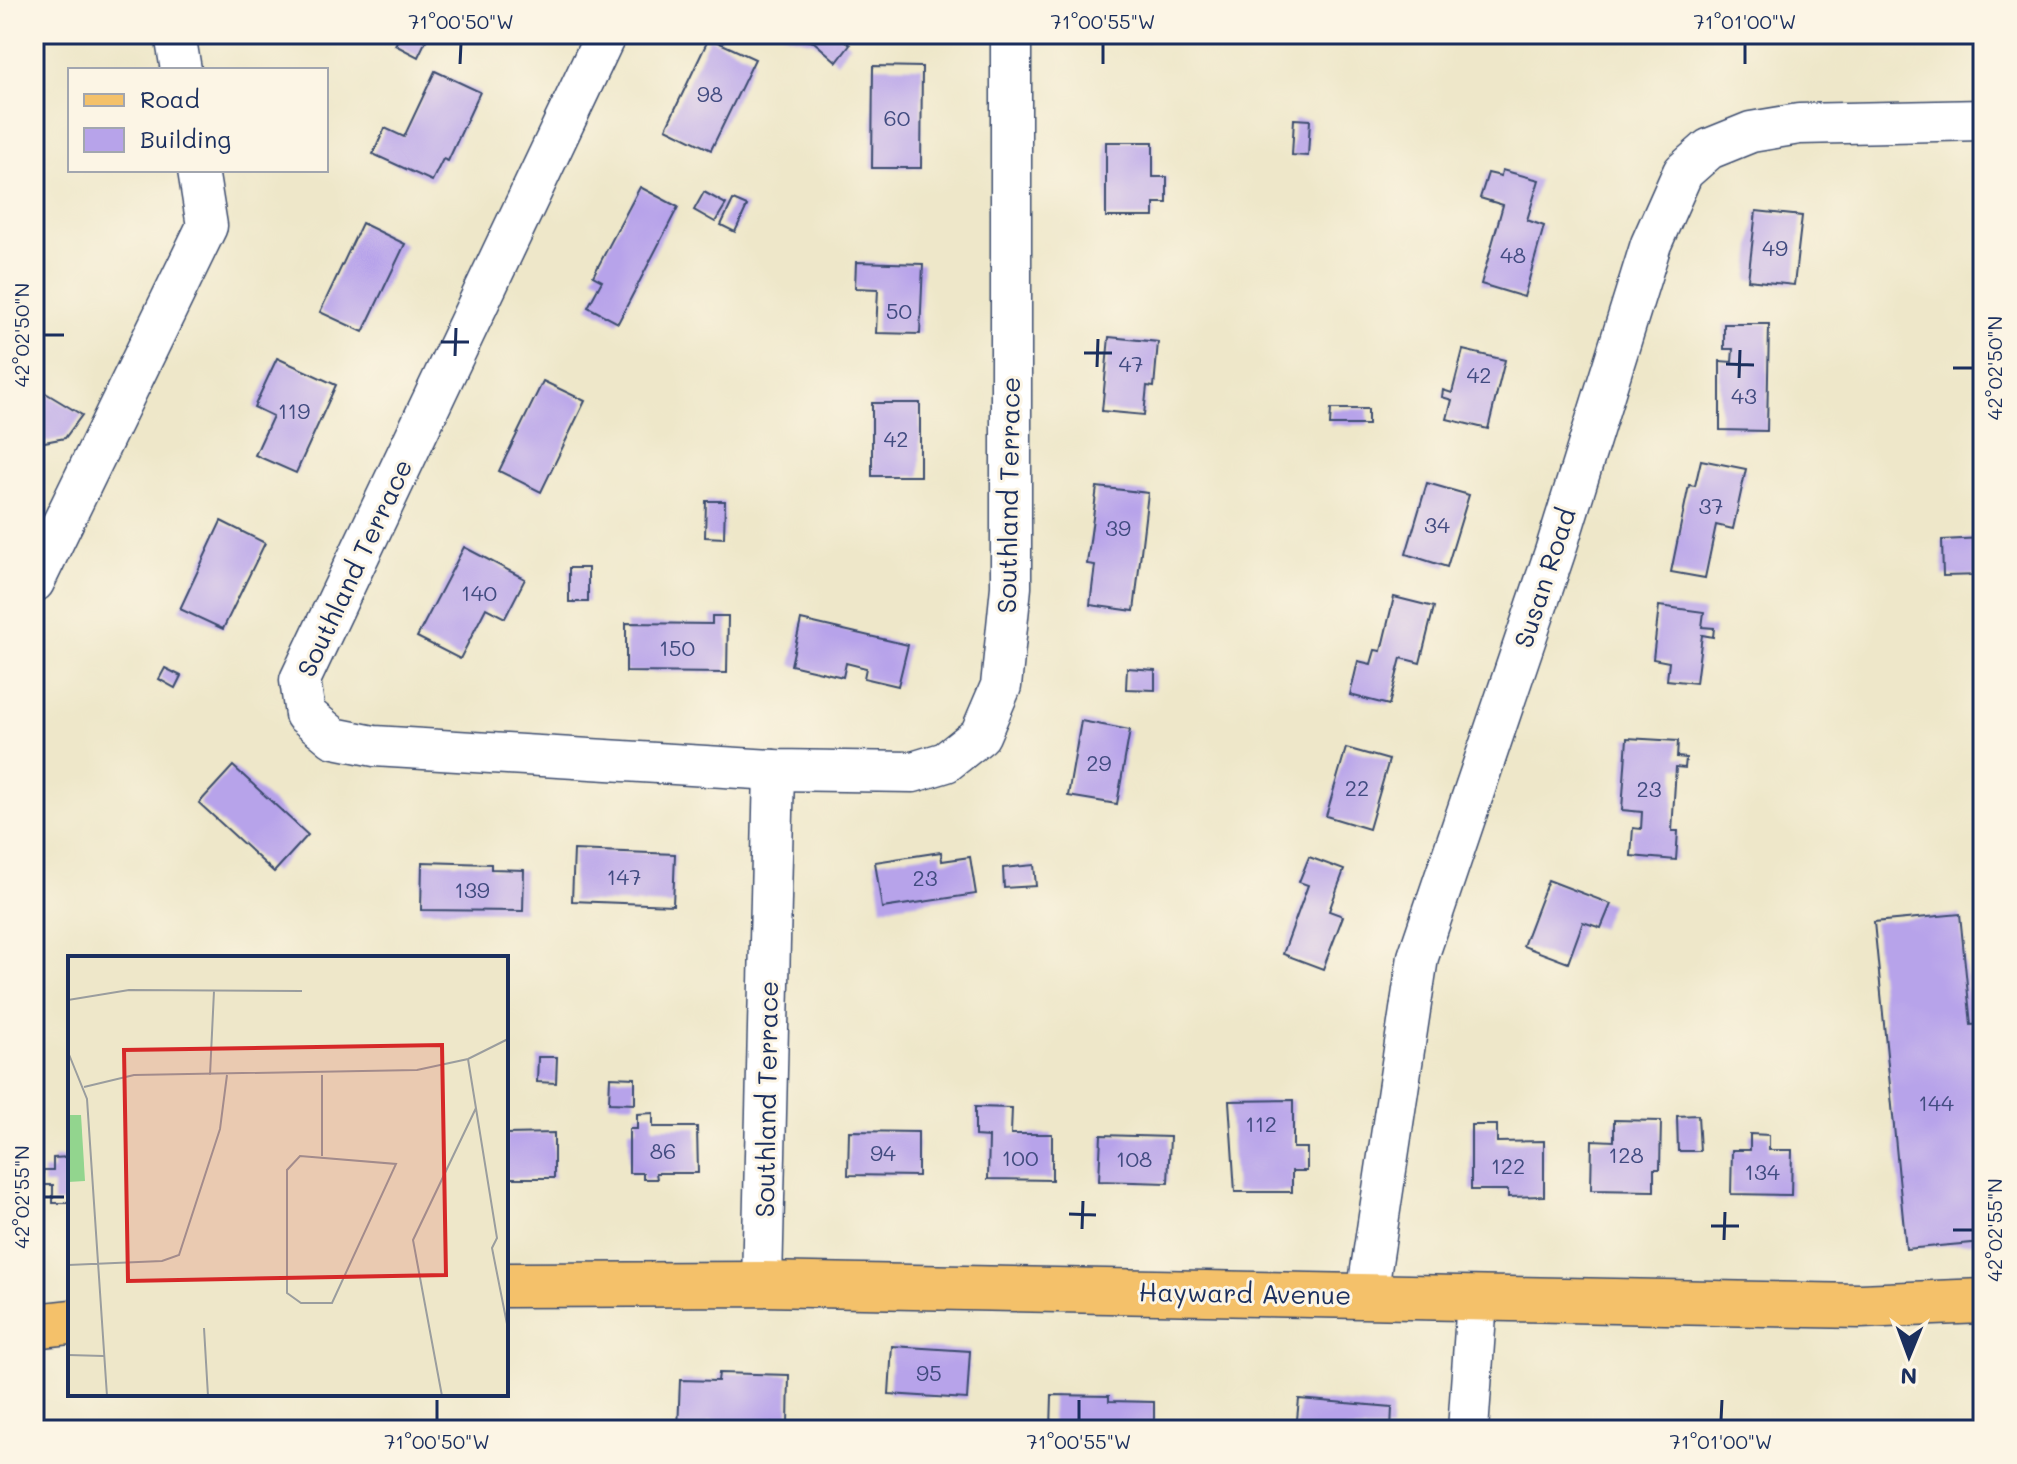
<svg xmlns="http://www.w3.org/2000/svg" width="2017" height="1464" viewBox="0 0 2017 1464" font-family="Mali,sans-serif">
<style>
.building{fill:#b7a3ea}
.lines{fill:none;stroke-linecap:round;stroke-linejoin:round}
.minor-casing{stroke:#3b4b6e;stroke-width:43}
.major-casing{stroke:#3b4b6e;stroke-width:47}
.minor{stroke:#fff;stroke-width:40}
.major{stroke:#f4c16a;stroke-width:44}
.ticks{fill:none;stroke:#1b2f5e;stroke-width:3}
.labels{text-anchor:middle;stroke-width:6;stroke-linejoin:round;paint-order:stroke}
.number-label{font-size:22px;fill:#424c81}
.street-label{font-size:26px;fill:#1b2f5e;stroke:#fcf5e5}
.inset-road{fill:none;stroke:#9a9d9e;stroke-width:2}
.view{fill:#d62828;fill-opacity:0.15;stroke:#d62828;stroke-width:4}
.inset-edge{fill:none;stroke:#1b2f5e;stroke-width:4}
.neatline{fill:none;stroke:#1b2f5e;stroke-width:3}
.ticks-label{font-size:20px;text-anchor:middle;fill:#1b2f5e}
</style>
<rect width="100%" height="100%" fill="#fcf5e5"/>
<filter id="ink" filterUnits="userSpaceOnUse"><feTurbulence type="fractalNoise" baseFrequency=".0125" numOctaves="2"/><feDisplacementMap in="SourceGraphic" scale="16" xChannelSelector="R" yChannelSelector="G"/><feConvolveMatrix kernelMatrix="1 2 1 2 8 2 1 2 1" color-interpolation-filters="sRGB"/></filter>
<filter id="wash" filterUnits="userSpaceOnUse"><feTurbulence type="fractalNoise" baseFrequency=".006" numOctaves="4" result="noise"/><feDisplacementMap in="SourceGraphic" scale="32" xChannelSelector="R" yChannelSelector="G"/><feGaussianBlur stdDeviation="1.8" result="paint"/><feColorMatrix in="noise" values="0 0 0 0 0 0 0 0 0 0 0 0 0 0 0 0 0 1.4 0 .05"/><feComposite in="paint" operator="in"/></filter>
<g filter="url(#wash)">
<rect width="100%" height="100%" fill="#eee7c9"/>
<g id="blocks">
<g class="building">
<polygon points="401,34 429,34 418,57 395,45"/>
<polygon points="781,34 837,34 850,45 837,62 814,42"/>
<polygon points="1102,34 1148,34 1148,42 1103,43"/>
<polygon points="709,38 755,59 711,150 666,128"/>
<polygon points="873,66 922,67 921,168 872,168"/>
<polygon points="435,71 480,92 448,161 443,159 432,181 373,154 385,128 404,137"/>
<polygon points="1294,119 1310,120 1308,156 1292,155"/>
<polygon points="1106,142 1153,142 1153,177 1167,177 1167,203 1154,203 1154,217 1106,217"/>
<polygon points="1502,170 1539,180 1527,220 1544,226 1524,297 1481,284 1503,205 1480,198 1488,173 1501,176"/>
<polygon points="640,187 678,207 618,323 588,307 602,281 593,276"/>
<polygon points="704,192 726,204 715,222 694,210"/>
<polygon points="733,200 747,206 735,232 721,225"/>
<polygon points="1756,211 1802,216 1794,285 1748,280"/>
<polygon points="362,223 405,244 363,332 320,312"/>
<polygon points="856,262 923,264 920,334 876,333 878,289 855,288"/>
<polygon points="1724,324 1769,324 1767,431 1720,430 1720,361 1732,362 1733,349 1724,349"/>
<polygon points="1109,337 1158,342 1154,387 1147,386 1144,415 1102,411"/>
<polygon points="1463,350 1505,360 1488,429 1447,419 1452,400 1442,397 1443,390 1452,393"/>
<polygon points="277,358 336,385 296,473 255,455 273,416 254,407"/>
<polygon points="543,381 585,401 541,492 499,471"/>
<polygon points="34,386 82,415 65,438 34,444"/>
<rect x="872" y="403" width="48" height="73"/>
<polygon points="1331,409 1368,409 1368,425 1330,425"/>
<polygon points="1701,460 1746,469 1733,529 1716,525 1705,578 1671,572 1689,485 1695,486"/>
<polygon points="1427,483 1469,495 1447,567 1406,554"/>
<polygon points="1097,487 1148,493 1134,611 1090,605 1095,565 1087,564"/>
<polygon points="706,501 725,501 724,538 705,537"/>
<polygon points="221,521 265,543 223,629 180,609"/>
<polygon points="1983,538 1983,575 1943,576 1942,540"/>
<polygon points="464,547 525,579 505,618 486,608 460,659 417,637"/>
<rect x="569" y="568" width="19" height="34"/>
<polygon points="1394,597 1434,607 1420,663 1401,658 1389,705 1350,695 1358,661 1371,664 1375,650 1381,651"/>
<polygon points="1659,606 1704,612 1702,627 1714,628 1713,637 1702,635 1696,683 1667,680 1669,662 1653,659"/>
<polygon points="712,616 728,616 727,673 626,672 626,623 712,624"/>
<polygon points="801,620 908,645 898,686 864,678 866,668 846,663 843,677 791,665"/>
<polygon points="165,668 181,676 175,688 159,679"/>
<polygon points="1127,668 1155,670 1155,690 1126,689"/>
<polygon points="1081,721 1130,730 1117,804 1068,796"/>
<polygon points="1627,738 1678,741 1677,757 1686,758 1685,768 1676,767 1672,831 1678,831 1676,860 1631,856 1633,828 1641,829 1642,812 1622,810"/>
<polygon points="1346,748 1389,760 1369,829 1326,816"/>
<polygon points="233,766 308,835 274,872 199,803"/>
<polygon points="574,850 675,854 673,905 572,901"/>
<polygon points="941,852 942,861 970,857 976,894 882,908 875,862"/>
<polygon points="1309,857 1344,870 1329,911 1343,916 1323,969 1283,954 1308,885 1299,882"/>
<polygon points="422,862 491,864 491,869 524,870 523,911 421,910"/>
<polygon points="1034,865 1036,886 1004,888 1003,868"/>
<polygon points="1548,880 1611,904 1601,928 1583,922 1568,963 1523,946"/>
<polygon points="1960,914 1971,1025 1983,1024 1983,1071 1977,1071 1983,1134 1983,1242 1906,1249 1874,922"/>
<polygon points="538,1057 557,1057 556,1083 537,1082"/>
<polygon points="610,1077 635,1078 635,1104 609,1103"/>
<polygon points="1293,1100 1293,1148 1307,1148 1307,1171 1292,1171 1292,1192 1235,1192 1229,1101"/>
<polygon points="975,1107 1012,1108 1011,1134 1052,1134 1052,1180 988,1179 989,1137 975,1136"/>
<polygon points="653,1113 653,1127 697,1127 698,1173 656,1173 657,1179 643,1179 643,1173 629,1173 629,1129 637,1129 637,1114"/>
<polygon points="1698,1115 1700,1151 1678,1151 1677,1116"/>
<polygon points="1614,1120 1661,1121 1660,1169 1654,1169 1654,1191 1591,1190 1592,1140 1614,1141"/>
<polygon points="1471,1125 1497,1125 1497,1142 1544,1141 1544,1196 1508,1197 1508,1190 1471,1190"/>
<polygon points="849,1131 918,1132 918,1176 848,1175"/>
<polygon points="554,1133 554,1178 506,1178 506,1134"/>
<polygon points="1750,1134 1769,1135 1769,1150 1792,1150 1791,1195 1731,1194 1732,1150 1750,1150"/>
<polygon points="1101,1135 1170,1137 1168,1183 1099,1181"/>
<polygon points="70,1157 70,1203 53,1203 53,1185 43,1185 43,1170 53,1170 53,1158"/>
<polygon points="892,1346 970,1351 967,1399 889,1394"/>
<polygon points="719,1373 789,1375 788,1424 708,1422 707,1430 678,1430 680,1380 718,1381"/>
<polygon points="1052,1395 1109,1396 1109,1401 1154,1402 1154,1430 1051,1430"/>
<polygon points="1299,1399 1392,1407 1391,1430 1296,1430"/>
<polygon points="1660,1423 1660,1430 1645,1430 1645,1424"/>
</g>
</g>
</g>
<g filter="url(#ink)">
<use href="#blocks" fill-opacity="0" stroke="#3b4b6e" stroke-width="2"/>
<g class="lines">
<g class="minor-casing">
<g id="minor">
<polyline points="175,34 181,70"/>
<polyline points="606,34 300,680 305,714 334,738 374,746 774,770 913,772 946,762 980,735 1001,686 1011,587 1011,34"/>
<polyline points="34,582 207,226 198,170"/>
<polyline points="762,1284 774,770"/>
<polyline points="1367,1296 1418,957 1555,552 1651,244 1683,172 1709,149 1751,132 1799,124 1983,120"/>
<polyline points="1468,1430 1477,1300"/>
</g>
</g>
<g class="major-casing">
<g id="major">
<polyline points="506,1285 762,1284 1860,1306 1983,1301"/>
<polyline points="34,1326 70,1322"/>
</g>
</g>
<use href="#minor" class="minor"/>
<use href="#major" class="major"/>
</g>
</g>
<path class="ticks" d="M460,64L461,44M1103,64V44M1745,64V44M44,335H64M441,342H469M1084,353H1112M455,356L456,328M1726,364L1754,365M1097,367L1098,339M1953,368H1973M1739,378L1740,350M44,1197H64M1069,1214L1096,1215M1711,1226H1739M1082,1229L1083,1201M1953,1230H1973M1724,1240L1725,1212M437,1420V1400M1079,1420V1400M1721,1420L1722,1400"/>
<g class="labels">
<g class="number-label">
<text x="710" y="102">98</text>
<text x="897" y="126">60</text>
<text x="1775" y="256">49</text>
<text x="1513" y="263">48</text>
<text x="899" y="319">50</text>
<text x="1131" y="372">47</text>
<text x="1479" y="383">42</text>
<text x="1744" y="404">43</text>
<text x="294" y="419">119</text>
<text x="896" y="447">42</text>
<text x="1711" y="514">37</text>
<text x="1437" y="533">34</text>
<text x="1118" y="536">39</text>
<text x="479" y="601">140</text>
<text x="677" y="656">150</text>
<text x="1099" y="771">29</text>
<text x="1357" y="796">22</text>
<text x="1649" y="797">23</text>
<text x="624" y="885">147</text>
<text x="925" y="886">23</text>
<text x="472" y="898">139</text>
<text x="1936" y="1111">144</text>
<text x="1261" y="1132">112</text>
<text x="663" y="1159">86</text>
<text x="883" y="1161">94</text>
<text x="1626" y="1163">128</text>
<text x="1020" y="1166">100</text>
<text x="1134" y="1167">108</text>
<text x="1508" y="1174">122</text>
<text x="1762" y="1180">134</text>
<text x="929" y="1381">95</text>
</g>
<g class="street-label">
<text transform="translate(1009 495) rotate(-89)" y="9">Southland Terrace</text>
<text transform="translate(355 568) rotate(-65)" y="9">Southland Terrace</text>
<text transform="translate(1545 578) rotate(-72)" y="9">Susan Road</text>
<text transform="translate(767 1099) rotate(-89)" y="9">Southland Terrace</text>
<text transform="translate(1245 1294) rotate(1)" y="9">Hayward Avenue</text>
</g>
</g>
<g transform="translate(68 956)">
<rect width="440" height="440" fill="#eee7c9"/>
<path d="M0,159H13L17,225L0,226Z" fill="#92d58e"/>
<path class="inset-road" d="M0,44L61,34L234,35M0,96L19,143L39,440M400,103L429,282L424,292L440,373M142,119L146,35M16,131L66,119L349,114L400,103L440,83M232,200L328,208L264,347H233L219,337V214ZM254,200V119M0,309L94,305L111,299L152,173L159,119M136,372L140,440M0,399L36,400M374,440L345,284L408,152"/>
<path class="view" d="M374,89L378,319L60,325L56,94Z"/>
<rect width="440" height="440" class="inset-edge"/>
</g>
<rect width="2017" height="1464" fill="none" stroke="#fcf5e5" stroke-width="88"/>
<rect x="68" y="68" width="260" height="104" fill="#fcf5e5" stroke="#a2a6af" stroke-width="2"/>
<rect x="84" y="94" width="40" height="12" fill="#f4c16a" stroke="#a2a6af" stroke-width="2"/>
<text x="140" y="108" font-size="24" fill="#1b2f5e">Road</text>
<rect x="84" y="128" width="40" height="24" fill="#b7a3ea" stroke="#a2a6af" stroke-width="2"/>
<text x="140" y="148" font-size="24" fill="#1b2f5e">Building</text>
<g transform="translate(1909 1356) rotate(181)" stroke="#fcf5e5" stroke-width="6" paint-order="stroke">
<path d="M0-6L14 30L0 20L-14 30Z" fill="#1b2f5e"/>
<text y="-12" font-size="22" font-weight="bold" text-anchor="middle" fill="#1b2f5e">N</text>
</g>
<rect x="44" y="44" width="1929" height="1376" class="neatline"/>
<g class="ticks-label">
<text x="461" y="29">71°00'50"W</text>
<text x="1103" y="29">71°00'55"W</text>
<text x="1745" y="29">71°01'00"W</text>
<text transform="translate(22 335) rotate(-90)" y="7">42°02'50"N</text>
<text transform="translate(1995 368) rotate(-90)" y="7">42°02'50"N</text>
<text transform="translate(22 1197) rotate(-90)" y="7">42°02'55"N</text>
<text transform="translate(1995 1230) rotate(-90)" y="7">42°02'55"N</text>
<text x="437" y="1449">71°00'50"W</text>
<text x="1079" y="1449">71°00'55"W</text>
<text x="1721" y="1449">71°01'00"W</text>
</g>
</svg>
